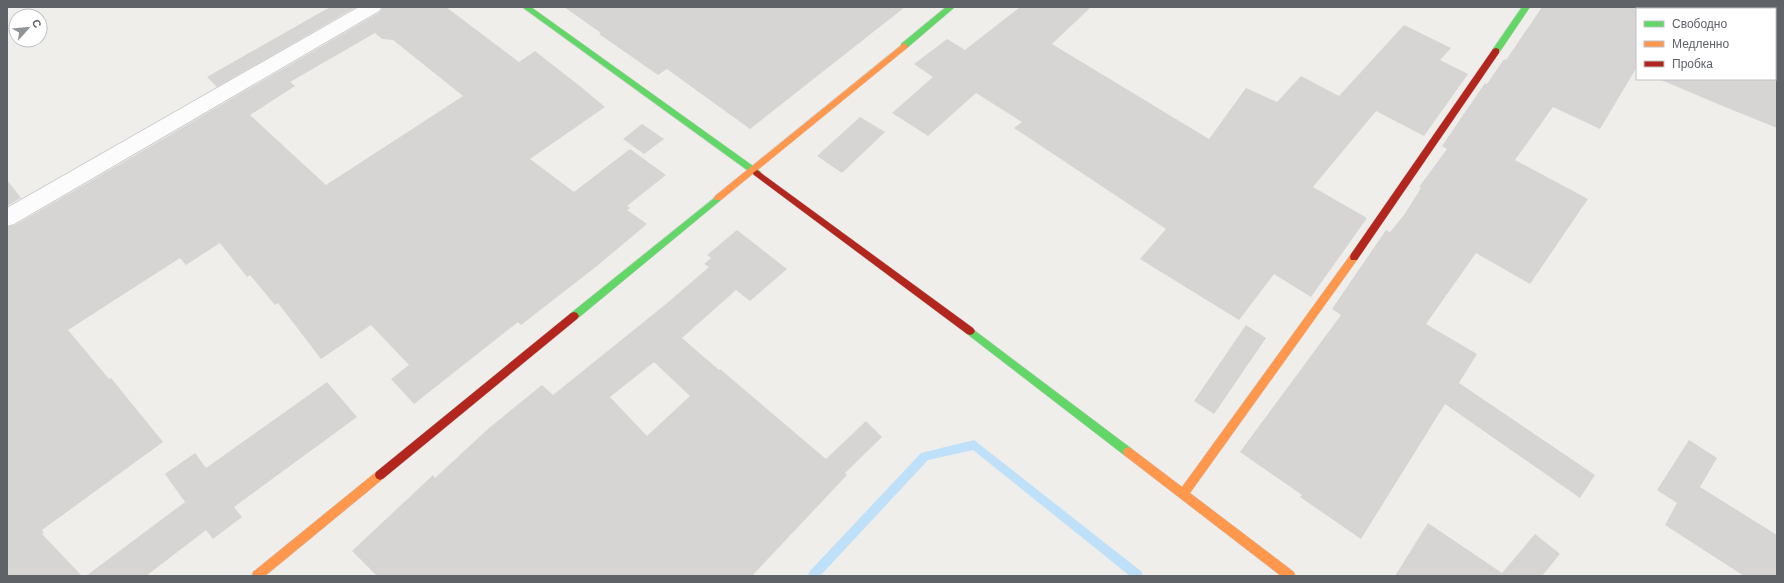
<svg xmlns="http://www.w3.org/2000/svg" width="1784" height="583" viewBox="0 0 1784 583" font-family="Barlow,sans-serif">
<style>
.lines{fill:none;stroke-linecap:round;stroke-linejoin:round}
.stream{fill:#bfe0f9;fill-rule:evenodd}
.building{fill:#d6d5d3;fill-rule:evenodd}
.street-casing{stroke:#cbcccc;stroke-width:2}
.fast-casing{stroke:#cacacb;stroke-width:1}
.slow-casing{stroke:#cacacb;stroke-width:1}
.jam-casing{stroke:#cacacb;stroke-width:1}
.street{fill:#fdfcfc;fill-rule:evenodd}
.fast{fill:#63d668;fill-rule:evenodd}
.slow{fill:#ff974d;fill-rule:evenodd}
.jam{fill:#b3261e;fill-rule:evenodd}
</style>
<rect width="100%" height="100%" fill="#efeeea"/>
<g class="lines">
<polygon class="stream" points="974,440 1142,572 1143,576 1130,576 973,450 928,460 820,576 808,576 809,572 921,453"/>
</g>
<g class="building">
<polygon points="330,7 356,7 217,87 207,77"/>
<path d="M383,7H446L519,62L535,51L581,87L605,107L530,159L574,192L630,149L666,175L627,206L630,208L627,210L647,224L597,266L521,325L518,322L414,404L391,379L409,365L371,325L321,359L278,303L275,305L250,275L247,277L220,243L186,265L180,258L68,330L109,379L111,378L163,442L42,530L44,533L42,534L82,576H7V227L15,225L146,149L380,12ZM375,33L382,39L393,40L463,96L326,185L250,115L295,86L290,82Z"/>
<polygon points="564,7 905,7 750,129 667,69 658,75 599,34 601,33"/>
<polygon points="1020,7 1091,7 1052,44 1209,139 1246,88 1277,102 1301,76 1339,96 1404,25 1451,48 1440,60 1468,74 1424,136 1376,111 1313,187 1367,218 1311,297 1274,274 1239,320 1140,259 1166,229 1014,128 1022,122 976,93 928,136 892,113 933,77 914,64 947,39 965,50"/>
<polygon points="1542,7 1637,7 1637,67 1600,129 1553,107 1515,160 1588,199 1530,284 1476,253 1426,324 1477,354 1459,383 1595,475 1580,498 1445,404 1361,539 1300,497 1302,495 1240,452 1341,315 1332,309 1386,230 1390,232 1404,215 1421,188 1419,187 1447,149 1442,146 1485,83 1487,84 1504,59 1506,60"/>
<polygon points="1659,79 1777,79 1777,128 1725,107"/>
<polygon points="860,117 885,132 842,173 817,156"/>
<polygon points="642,124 664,139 644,154 623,139"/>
<polygon points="7,180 21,198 7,206"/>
<path d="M737,230L787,269L750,301L736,290L682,338L719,370L720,369L826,459L866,421L882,437L845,473L847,475L752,576H377L352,551L433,475L435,478L489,428L542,385L553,395L666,304L709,267L704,264L711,258L707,255ZM654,362L690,396L647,436L610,397Z"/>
<polygon points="1246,325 1266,338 1214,414 1194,401"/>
<polygon points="327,382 357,417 234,507 242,517 213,539 206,530 146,576 86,576 185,502 165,474 195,453 206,468"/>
<polygon points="1689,440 1717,458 1700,487 1777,535 1777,576 1744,576 1665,525 1677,503 1657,490"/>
<polygon points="1428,523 1502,573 1535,534 1560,554 1542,576 1395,576"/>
</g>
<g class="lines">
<g class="street-casing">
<polygon id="street" points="359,7 382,7 379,11 14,224 7,226 7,208"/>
</g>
<g class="fast-casing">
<g id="fast">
<polygon points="522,7 531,7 760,171 761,173 760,175 754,175"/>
<polygon points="946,7 955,7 907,48 901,48 901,44"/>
<polygon points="1522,7 1530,7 1499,53 1493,53 1493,49"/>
<polygon points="718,195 722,198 721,200 577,319 574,320 571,319 569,316 571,313"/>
<polygon points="970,327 1132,449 1133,452 1132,455 1128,457 1124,455 967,334 965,331 967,328"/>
</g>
</g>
<g class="slow-casing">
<g id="slow">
<polygon points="904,43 908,46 907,48 721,200 715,200 714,198 715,196"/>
<polygon points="1354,253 1357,254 1358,257 1357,260 1190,493 1294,572 1295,576 1281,576 1124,455 1123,452 1124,449 1128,447 1132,449 1182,487 1351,254"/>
<polygon points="380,470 384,472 385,475 384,478 265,576 252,576 253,572 376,472"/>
</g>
</g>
<g class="jam-casing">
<g id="jam">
<polygon points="1496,48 1499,49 1499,53 1357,260 1351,260 1350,257 1351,254 1493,49"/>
<polygon points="757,170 973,328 975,331 973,334 970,335 967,334 754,175 753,173"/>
<polygon points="574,312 577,313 579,316 577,319 384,478 380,480 376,478 375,475 376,472 571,313"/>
</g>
</g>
<use href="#street" class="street"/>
<use href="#fast" class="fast"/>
<use href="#slow" class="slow"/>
<use href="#jam" class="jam"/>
</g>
<rect width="1784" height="583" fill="none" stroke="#5f6368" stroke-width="16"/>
<rect x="1636" y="8" width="140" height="72" fill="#ffffff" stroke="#bfc1c3"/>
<rect x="1644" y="21" width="20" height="6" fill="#63d668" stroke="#bfc1c3"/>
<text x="1672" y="28" font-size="12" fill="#5f6368">Свободно</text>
<rect x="1644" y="41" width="20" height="6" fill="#ff974d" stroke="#bfc1c3"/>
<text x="1672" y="48" font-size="12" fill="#5f6368">Медленно</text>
<rect x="1644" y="61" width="20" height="6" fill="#b3261e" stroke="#bfc1c3"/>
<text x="1672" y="68" font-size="12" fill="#5f6368">Пробка</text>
<g transform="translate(28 28) rotate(63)"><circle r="19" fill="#ffffff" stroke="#bfc1c3"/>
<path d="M0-3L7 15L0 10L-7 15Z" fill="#919496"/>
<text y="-6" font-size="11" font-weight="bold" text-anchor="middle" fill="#5f6368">С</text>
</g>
</svg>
